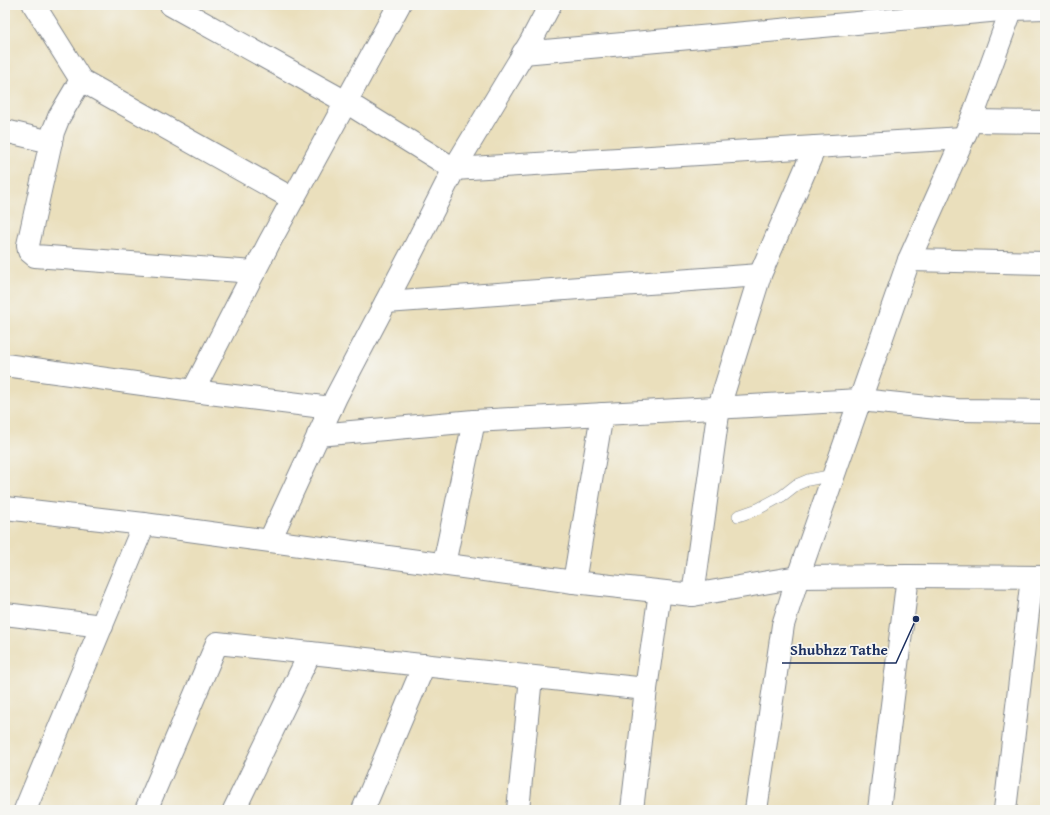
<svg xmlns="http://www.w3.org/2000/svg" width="1050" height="815" viewBox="0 0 1050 815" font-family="'Gentium Book Plus',serif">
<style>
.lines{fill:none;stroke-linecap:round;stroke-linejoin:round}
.service-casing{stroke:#82878d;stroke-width:12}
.minor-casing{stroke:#82878d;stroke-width:24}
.tertiary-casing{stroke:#82878d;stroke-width:24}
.service{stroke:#fff;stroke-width:11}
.minor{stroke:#fff;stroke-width:22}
.tertiary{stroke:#fff;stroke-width:22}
.leader{fill:none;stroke:#1b2f5e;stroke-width:1.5}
.callout-dot{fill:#1b2f5e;stroke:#f6f6f2;stroke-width:1.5}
.callout-label{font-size:15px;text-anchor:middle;font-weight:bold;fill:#1b2f5e;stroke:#f6f6f2;stroke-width:3.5;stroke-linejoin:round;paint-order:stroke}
</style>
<rect width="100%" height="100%" fill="#f6f6f2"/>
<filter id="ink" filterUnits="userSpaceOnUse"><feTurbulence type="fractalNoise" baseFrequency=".025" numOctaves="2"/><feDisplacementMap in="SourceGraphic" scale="8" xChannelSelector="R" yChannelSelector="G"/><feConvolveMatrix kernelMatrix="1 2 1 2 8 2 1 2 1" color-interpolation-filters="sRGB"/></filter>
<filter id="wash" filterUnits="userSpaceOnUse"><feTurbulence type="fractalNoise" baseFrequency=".012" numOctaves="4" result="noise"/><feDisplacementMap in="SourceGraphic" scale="16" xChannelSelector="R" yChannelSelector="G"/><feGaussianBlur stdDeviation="0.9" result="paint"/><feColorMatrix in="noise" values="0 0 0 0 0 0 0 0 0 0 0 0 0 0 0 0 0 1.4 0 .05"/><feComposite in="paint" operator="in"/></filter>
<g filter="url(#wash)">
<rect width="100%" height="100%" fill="#eadfbc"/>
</g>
<g filter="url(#ink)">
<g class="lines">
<g class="service-casing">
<polyline id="service" points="738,516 758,509 782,496 796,485 808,480 834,475"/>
</g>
<g class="minor-casing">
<g id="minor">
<polyline points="34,5 81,80 293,199"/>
<polyline points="171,5 346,102 454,169 963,138"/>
<polyline points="523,53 1012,9 1045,8"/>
<polyline points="81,80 59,117 53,132 28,245 29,251 35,256 254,272"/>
<polyline points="971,121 1045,122"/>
<polyline points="5,131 51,142"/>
<polyline points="909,260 1045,263"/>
<polyline points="386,302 760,275"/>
<polyline points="5,365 193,391 331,408"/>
<polyline points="193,391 269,243 399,5"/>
<polyline points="318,435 474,421 860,400 957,410 1045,411"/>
<polyline points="5,508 144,524 574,582 693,595 798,577 908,576 1045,577"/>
<polyline points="270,540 336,397 412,252 454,169 530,43 550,5"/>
<polyline points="444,564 474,421"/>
<polyline points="574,582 602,414"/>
<polyline points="693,595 719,407 760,275 815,147"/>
<polyline points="5,614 102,626"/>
<polyline points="25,810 144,524"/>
<polyline points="146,810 217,643 646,689"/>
<polyline points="234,810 310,653"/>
<polyline points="363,810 424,665"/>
<polyline points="518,810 531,677"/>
<polyline points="632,810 646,689 660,592"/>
<polyline points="879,810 908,576"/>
<polyline points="1005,810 1032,577"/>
</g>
</g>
<g class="tertiary-casing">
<polyline id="tertiary" points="756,810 783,625 798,577 909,260 971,121 1013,5"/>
</g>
<use href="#service" class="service"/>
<use href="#minor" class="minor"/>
<use href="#tertiary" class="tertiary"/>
</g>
</g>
<path class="leader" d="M916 619L896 663H782"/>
<circle class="callout-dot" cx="916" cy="619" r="4"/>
<g class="callout-label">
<text x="839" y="655">Shubhzz Tathe</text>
</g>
<rect width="1050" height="815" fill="none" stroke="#f6f6f2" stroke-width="20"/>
</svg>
